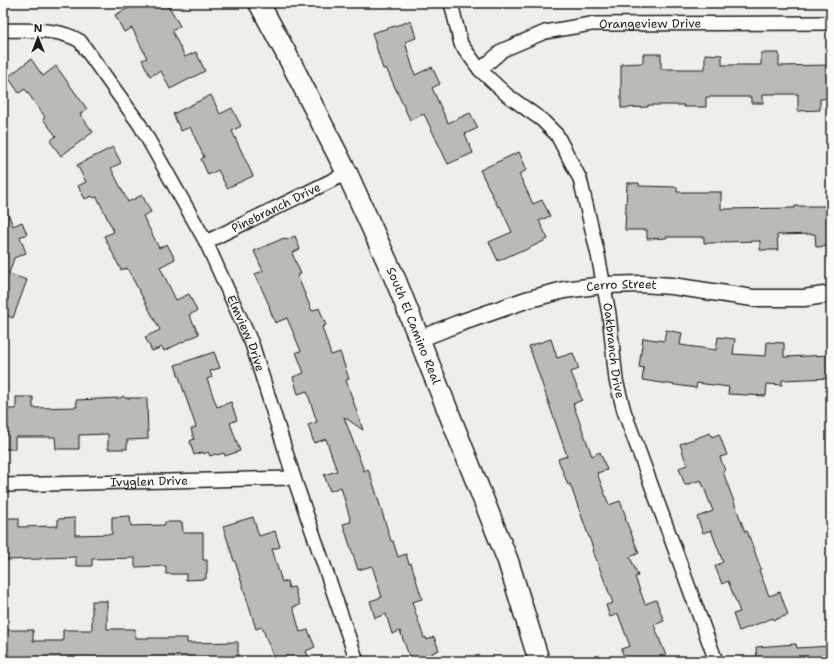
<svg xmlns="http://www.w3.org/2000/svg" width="834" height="664" viewBox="0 0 834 664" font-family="'Shantell Sans',sans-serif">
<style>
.building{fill:#bbbab6;stroke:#1c1c1c}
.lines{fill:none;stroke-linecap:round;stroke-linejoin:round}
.minor-casing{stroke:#1c1c1c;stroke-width:16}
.tertiary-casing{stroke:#1c1c1c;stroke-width:19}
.primary-casing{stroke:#1c1c1c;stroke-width:23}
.minor{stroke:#fdfcf7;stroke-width:13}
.tertiary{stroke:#fdfcf7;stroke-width:16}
.primary{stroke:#fdfcf7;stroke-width:20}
.labels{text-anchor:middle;stroke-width:3.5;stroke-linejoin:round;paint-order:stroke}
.street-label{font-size:12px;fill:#1c1c1c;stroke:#fdfcf7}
</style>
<rect width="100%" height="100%" fill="#f0eeea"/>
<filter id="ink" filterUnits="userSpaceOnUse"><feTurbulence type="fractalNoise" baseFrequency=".025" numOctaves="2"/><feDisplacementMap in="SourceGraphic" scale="8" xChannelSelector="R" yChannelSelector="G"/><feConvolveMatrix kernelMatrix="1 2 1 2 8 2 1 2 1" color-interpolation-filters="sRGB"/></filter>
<g filter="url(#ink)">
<g class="building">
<polygon points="138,3 167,3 170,10 171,10 180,26 172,31 185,57 196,52 205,71 170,89 161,71 150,76 142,60 147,58 132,28 124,32 115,15"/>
<polygon points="411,21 416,38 405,42 415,75 432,67 440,84 432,88 448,123 470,113 478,128 465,134 473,153 448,164 424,114 410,120 386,68 383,69 372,33"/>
<polygon points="761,53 779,53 779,66 831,65 831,98 820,99 820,110 798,111 798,94 763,94 763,103 751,103 751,97 706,97 706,107 684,107 684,105 648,105 648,107 621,108 621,64 643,63 643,54 661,54 661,69 705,69 705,54 722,55 722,65 761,65"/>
<polygon points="31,59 43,76 56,66 87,109 80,114 93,132 61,156 50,141 56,136 43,119 45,117 25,89 19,93 8,77"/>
<polygon points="211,95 220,114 232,108 241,126 232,131 253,176 227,188 218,170 208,175 201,159 204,157 190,127 181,131 173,114"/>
<polygon points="113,147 121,163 111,168 128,202 142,195 151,212 143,216 159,248 167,244 175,259 160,267 176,300 189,294 197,311 189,315 199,334 164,351 162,347 152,351 145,337 160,330 127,268 121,270 104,236 114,232 97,197 94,198 92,196 85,199 78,186 86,182 77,165"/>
<polygon points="519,152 527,170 519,174 533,204 542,200 550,216 539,221 548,239 521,252 520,251 498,261 489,242 512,232 500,206 498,207 480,170"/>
<polygon points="627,183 639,183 639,186 677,187 677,192 721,192 721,209 795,208 795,206 831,206 831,246 816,247 815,234 777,235 778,250 760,250 760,241 721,242 721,243 704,243 704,237 666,237 666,238 647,239 647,230 625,230"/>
<polygon points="3,201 13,226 22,222 27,234 20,237 26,253 14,258 9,274 27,280 13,318 3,314"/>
<polygon points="295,236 300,249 292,253 301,274 297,275 312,311 319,308 326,325 322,327 331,355 340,352 349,379 346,380 363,430 344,417 364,471 368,469 375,489 391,541 393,541 398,557 406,554 409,564 411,563 422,599 412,602 424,638 426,637 427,640 434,637 439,650 432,653 435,661 411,661 400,631 392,634 386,614 375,618 370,601 382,597 372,566 358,570 343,524 351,522 341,487 330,491 324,475 337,471 326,439 314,443 308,425 317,422 307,391 298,394 293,377 304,373 296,352 301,351 287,318 275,323 269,307 270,307 255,274 263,271 254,251 284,238 286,240"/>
<polygon points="666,330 682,333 680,345 716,350 718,337 735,339 733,354 766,356 767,342 784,343 784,357 831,355 831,378 782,380 782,385 767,384 766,396 728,394 729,387 697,383 696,388 642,380 644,368 639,367 643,338 664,341"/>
<polygon points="551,339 557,358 573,353 579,369 571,372 582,400 573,404 592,456 600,452 607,470 597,473 609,505 620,501 626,517 625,518 639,553 630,557 638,576 635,577 645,604 656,600 664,621 654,625 668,661 626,661 621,649 630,646 618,614 610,617 606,605 613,603 593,551 594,551 570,484 568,485 558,459 567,456 529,346"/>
<polygon points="214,352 220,368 210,371 212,377 207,379 217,407 231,402 237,420 230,423 240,451 225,456 224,453 217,455 216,454 210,456 208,452 204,454 203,452 194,455 190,441 194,439 191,429 196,427 175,365"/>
<polygon points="123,396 125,398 147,398 148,439 127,440 127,449 108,449 108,434 79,435 79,449 56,449 55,437 15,437 15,449 3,449 3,409 16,409 16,397 33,397 33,408 77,407 76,400 120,398"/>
<polygon points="710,433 712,437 719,434 727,455 720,457 725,471 723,472 745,532 747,531 761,569 759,570 769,596 780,592 788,615 774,620 773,618 739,631 733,614 740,612 728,581 722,584 715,566 723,562 711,530 703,533 697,517 713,511 701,480 685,485 679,468 687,465 680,444"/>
<polygon points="130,516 131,526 165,525 165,522 182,522 183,533 203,533 203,560 207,560 207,573 206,573 206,579 186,580 186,574 166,574 166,566 135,567 135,558 92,559 92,566 76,566 76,557 41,558 41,559 3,560 3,518 19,518 19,527 58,526 58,519 75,518 75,535 112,534 112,517"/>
<polygon points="253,517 259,536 275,531 280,547 272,549 282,582 287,581 289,588 294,587 300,605 293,607 300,632 308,630 315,647 306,651 310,661 275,661 262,627 256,629 235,561 234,561 223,526"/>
<polygon points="92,601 107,601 107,629 135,629 135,638 187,638 187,643 238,642 238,661 3,661 3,642 4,637 5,637 5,630 33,630 33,641 63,641 63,630 92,630"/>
<polygon points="796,644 797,648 831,646 831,661 757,661 756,647"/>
</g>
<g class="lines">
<g class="minor-casing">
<g id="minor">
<path id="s1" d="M451,3L461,44L480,70L507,95L542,120L557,135L580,179L598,255L609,314L616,380L624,411L716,661"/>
<path id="s2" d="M3,30C28,31 57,27 80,41L140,125L206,242L252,344L294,478L357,661"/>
<path id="s3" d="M480,70L503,50L545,32L591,24L831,23"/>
<path id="s4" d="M206,242L347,173"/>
<path id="s5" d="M3,485L294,478"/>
</g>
</g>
<g class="tertiary-casing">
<g id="tertiary">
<path id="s6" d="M419,339L457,324L526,300L564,290L604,285L641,284L672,286L753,298H804L831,294"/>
</g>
</g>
<g class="primary-casing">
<g id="primary">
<path id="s7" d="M259,3L287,55L347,173L396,281L508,561L539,661"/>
</g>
</g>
<use href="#minor" class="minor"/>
<use href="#tertiary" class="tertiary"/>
<use href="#primary" class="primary"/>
</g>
</g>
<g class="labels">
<g class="street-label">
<text dy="4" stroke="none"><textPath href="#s3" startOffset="182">Orangeview Drive</textPath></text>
<text dy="4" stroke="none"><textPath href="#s4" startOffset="78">Pinebranch Drive</textPath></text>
<text dy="4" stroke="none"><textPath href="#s6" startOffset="211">Cerro Street</textPath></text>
<text dy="4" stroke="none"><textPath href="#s7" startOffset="358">South El Camino Real</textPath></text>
<text dy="4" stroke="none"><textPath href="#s2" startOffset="416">Elmview Drive</textPath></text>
<text dy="4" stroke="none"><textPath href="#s1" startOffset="400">Oakbranch Drive</textPath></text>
<text dy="4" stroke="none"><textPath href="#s5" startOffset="146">Ivyglen Drive</textPath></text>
</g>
</g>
<rect width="834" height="664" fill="none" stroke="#fdfcf7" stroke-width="16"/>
<rect x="8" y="8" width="818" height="648" fill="none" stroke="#1c1c1c" stroke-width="1.5" filter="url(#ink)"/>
<g transform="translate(38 38)" stroke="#fdfcf7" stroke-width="3" paint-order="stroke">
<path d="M0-3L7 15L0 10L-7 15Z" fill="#1c1c1c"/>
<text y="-6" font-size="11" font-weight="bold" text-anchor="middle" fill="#1c1c1c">N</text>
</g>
</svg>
